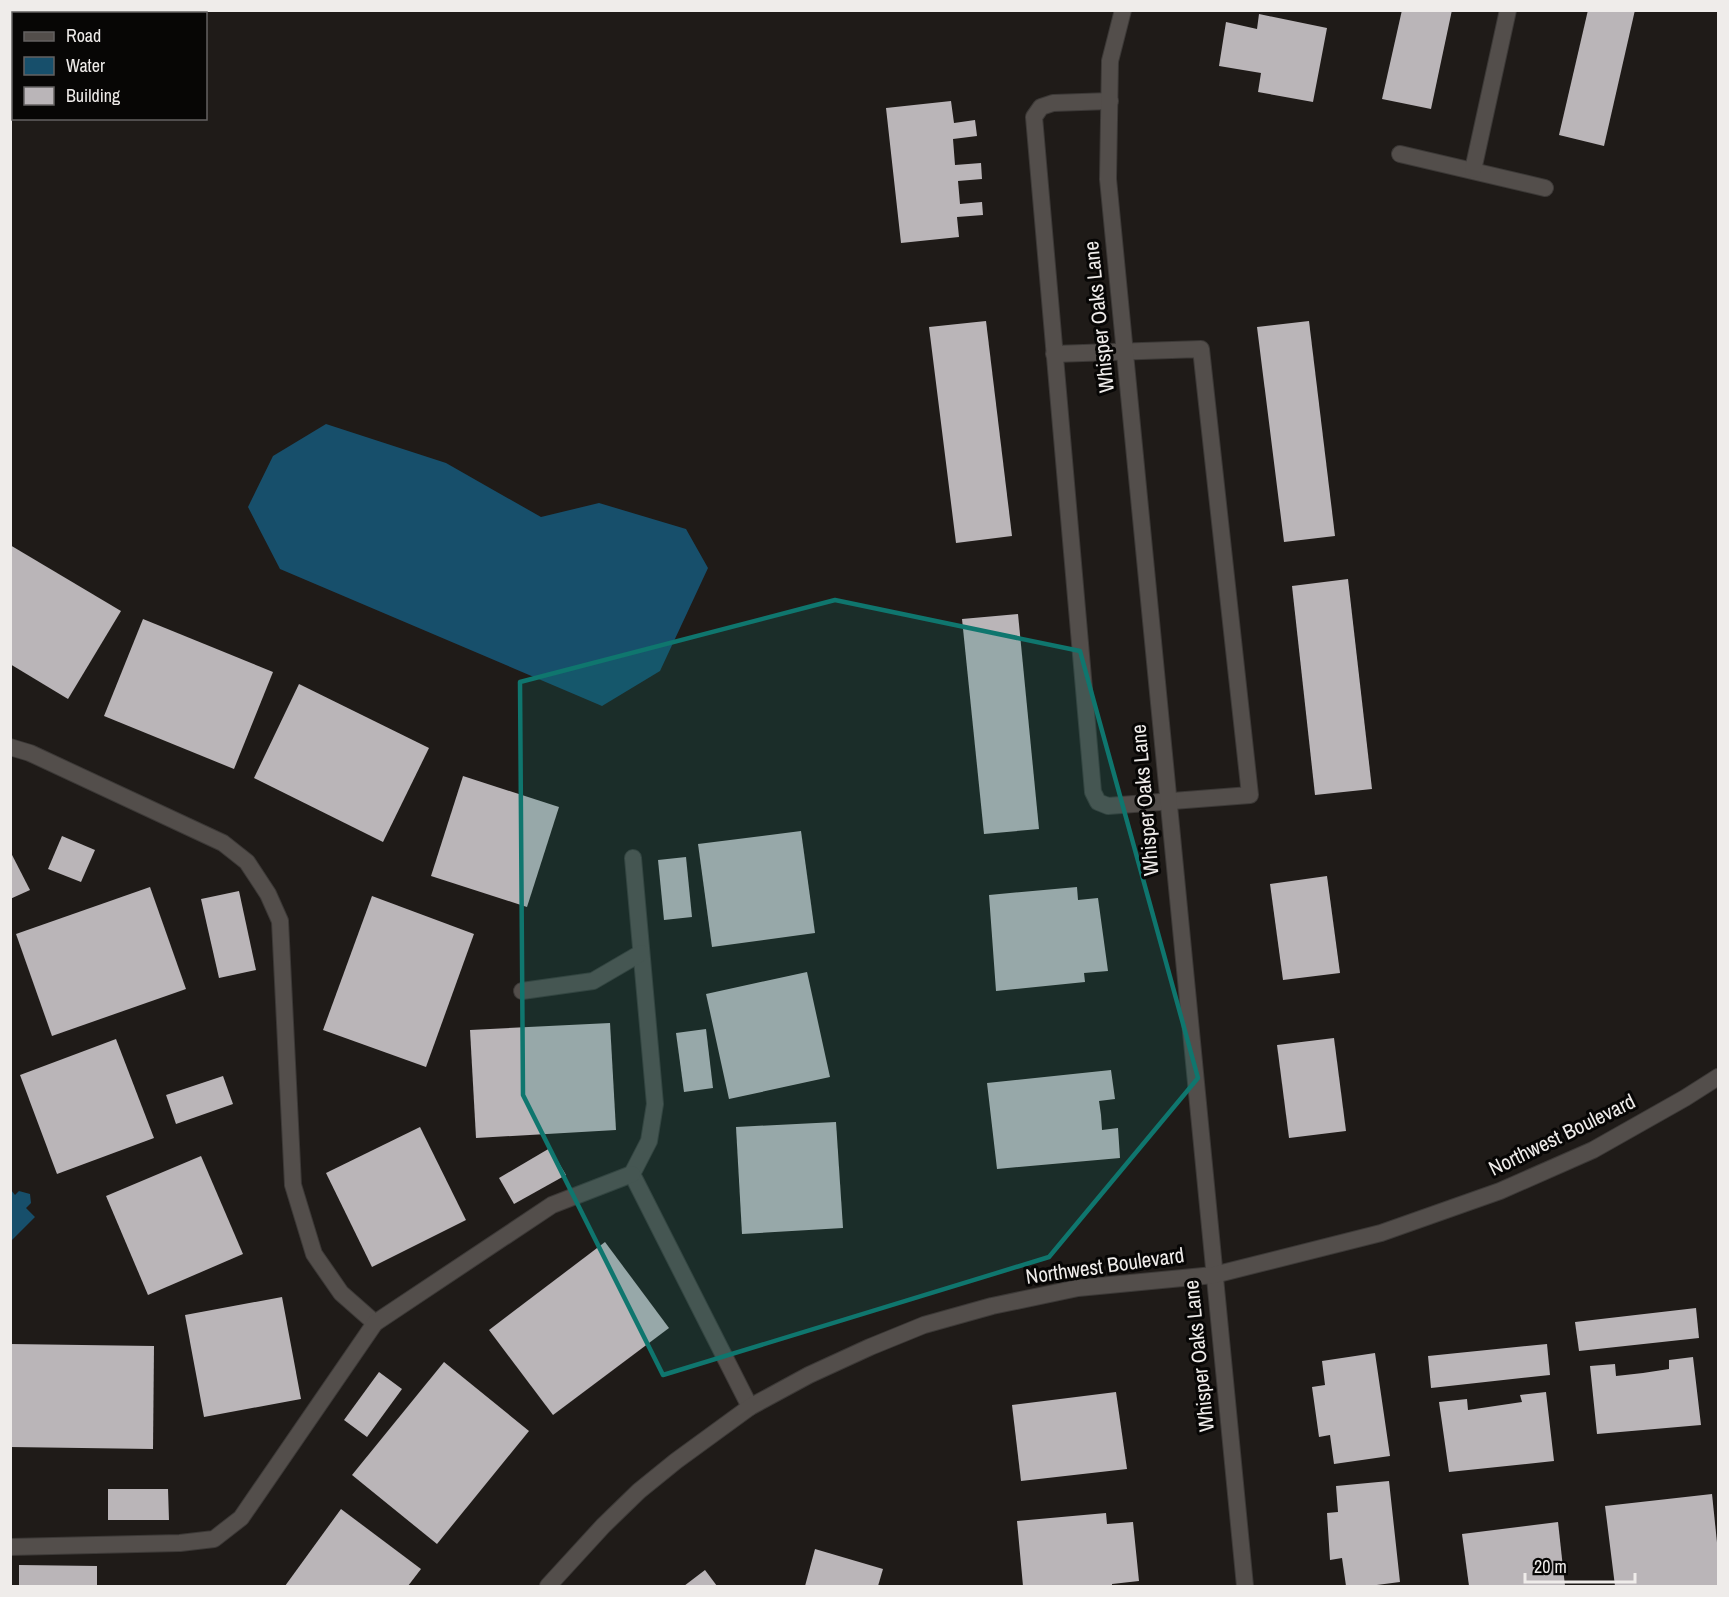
<svg xmlns="http://www.w3.org/2000/svg" width="1729" height="1597" viewBox="0 0 1729 1597" font-family="'Archivo Narrow',sans-serif">
<style>
.water{fill:#174f6b}
.building{fill:#bab5b8}
.lines{fill:none;stroke-linecap:round;stroke-linejoin:round}
.service-casing{stroke:#3c3937;stroke-width:18}
.minor-casing{stroke:#3c3937;stroke-width:18}
.tertiary-casing{stroke:#3c3937;stroke-width:18}
.service{stroke:#534e4b;stroke-width:16}
.minor{stroke:#534e4b;stroke-width:16}
.tertiary{stroke:#534e4b;stroke-width:16}
.marked{fill:#0f766e;fill-opacity:0.2;stroke:#0f766e;stroke-width:4.5;stroke-linejoin:round}
.labels{text-anchor:middle;stroke-width:6;stroke-linejoin:round;paint-order:stroke}
.street-label{font-size:21px;fill:#efecea;stroke:#070605}
</style>
<rect width="100%" height="100%" fill="#1f1b18"/>
<g class="water">
<polygon points="326,424 446,463 541,517 599,503 686,529 708,568 660,671 602,706 280,569 248,507 273,456"/>
<polygon points="11,1190 15,1195 19,1191 30,1194 31,1203 26,1208 35,1217 11,1241"/>
</g>
<g class="building">
<polygon points="1402,10 1452,10 1431,109 1382,99"/>
<polygon points="1588,10 1635,10 1604,146 1559,135"/>
<polygon points="1259,14 1327,28 1313,102 1258,92 1261,73 1219,66 1226,22 1257,29"/>
<polygon points="951,101 954,123 975,120 977,136 953,139 955,165 981,163 982,179 958,181 960,204 982,202 983,215 957,217 959,237 901,243 886,108"/>
<polygon points="986,321 1012,536 956,543 929,327"/>
<polygon points="1309,321 1335,536 1284,542 1257,327"/>
<polygon points="10,545 121,611 68,699 10,664"/>
<polygon points="1348,579 1372,789 1315,795 1292,586"/>
<polygon points="1018,614 1039,829 984,834 962,619"/>
<polygon points="143,619 273,672 234,769 104,716"/>
<polygon points="299,684 429,748 383,842 254,778"/>
<polygon points="463,776 559,807 527,907 431,876"/>
<polygon points="801,831 815,933 712,947 698,844"/>
<polygon points="62,836 95,850 81,882 48,869"/>
<polygon points="10,851 30,890 10,899"/>
<polygon points="686,857 692,917 664,920 658,860"/>
<polygon points="1327,876 1340,973 1283,980 1270,884"/>
<polygon points="150,887 186,989 52,1036 16,934"/>
<polygon points="1077,887 1078,900 1098,898 1108,971 1084,973 1085,982 996,991 989,895"/>
<polygon points="239,891 256,970 219,978 201,899"/>
<polygon points="372,896 474,934 426,1067 323,1030"/>
<polygon points="807,972 830,1077 729,1099 706,994"/>
<polygon points="610,1023 616,1130 476,1138 470,1030"/>
<polygon points="706,1029 713,1088 684,1092 676,1033"/>
<polygon points="1334,1038 1346,1131 1289,1138 1277,1045"/>
<polygon points="116,1039 154,1138 57,1174 20,1075"/>
<polygon points="1111,1070 1115,1099 1099,1101 1101,1115 1102,1130 1118,1128 1120,1158 997,1169 987,1083"/>
<polygon points="223,1076 233,1104 176,1124 166,1095"/>
<polygon points="836,1122 843,1228 742,1234 736,1127"/>
<polygon points="420,1127 466,1220 372,1267 326,1173"/>
<polygon points="550,1148 566,1175 514,1204 499,1178"/>
<polygon points="201,1156 243,1254 148,1295 106,1196"/>
<polygon points="605,1242 669,1328 553,1415 489,1330"/>
<polygon points="282,1297 301,1399 204,1417 185,1315"/>
<polygon points="1696,1308 1699,1338 1579,1351 1575,1322"/>
<polygon points="10,1344 154,1346 153,1449 10,1447"/>
<polygon points="1547,1344 1550,1375 1431,1388 1428,1356"/>
<polygon points="1375,1353 1390,1456 1334,1464 1330,1435 1319,1437 1312,1387 1325,1385 1322,1361"/>
<polygon points="1693,1357 1701,1425 1597,1434 1590,1366 1615,1364 1616,1376 1643,1373 1669,1369 1669,1360"/>
<polygon points="444,1362 529,1431 437,1544 352,1475"/>
<polygon points="379,1372 402,1389 367,1437 344,1420"/>
<polygon points="1116,1392 1127,1469 1021,1481 1012,1405"/>
<polygon points="1546,1392 1554,1461 1449,1472 1439,1402 1467,1399 1468,1410 1522,1402 1520,1395"/>
<polygon points="1389,1481 1400,1582 1369,1586 1346,1586 1342,1558 1330,1560 1327,1513 1338,1512 1336,1486"/>
<polygon points="108,1489 168,1489 169,1520 108,1520"/>
<polygon points="1712,1494 1718,1552 1718,1586 1615,1586 1605,1506"/>
<polygon points="341,1509 421,1569 408,1586 285,1586"/>
<polygon points="1106,1513 1107,1524 1133,1522 1139,1581 1112,1584 1112,1586 1023,1586 1017,1521"/>
<polygon points="1558,1522 1565,1586 1469,1586 1462,1534"/>
<polygon points="815,1549 883,1569 878,1586 805,1586"/>
<polygon points="19,1565 97,1566 97,1586 19,1586"/>
<polygon points="705,1570 717,1586 684,1586"/>
</g>
<g class="lines">
<g class="service-casing">
<g id="service">
<polyline points="1400,154 1545,188"/>
<polyline points="1054,354 1201,349 1250,795 1108,806 1098,802 1093,792 1034,117 1041,107 1053,103 1110,101"/>
<polyline points="10,747 30,753 223,843 247,862 268,894 280,921 293,1185 314,1254 341,1293 375,1323"/>
<polyline points="633,858 655,1104 649,1141 632,1174 750,1407"/>
<polyline points="522,991 593,981 641,953"/>
<polyline points="10,1547 180,1543 214,1539 241,1518 375,1323 552,1205 632,1174"/>
</g>
</g>
<g class="minor-casing">
<g id="minor">
<polyline points="1123,10 1110,61 1108,179 1245,1586"/>
<polyline points="1473,170 1508,10"/>
</g>
</g>
<g class="tertiary-casing">
<polyline id="tertiary" points="548,1586 603,1526 639,1491 676,1461 750,1407 809,1375 870,1347 924,1325 992,1306 1078,1288 1214,1275 1381,1233 1500,1191 1593,1150 1685,1098 1718,1077"/>
</g>
<use href="#service" class="service"/>
<use href="#minor" class="minor"/>
<use href="#tertiary" class="tertiary"/>
</g>
<path class="marked" d="M835,600L1080,651L1198,1078L1049,1257L663,1375L523,1095L520,682Z"/>
<g class="labels">
<g class="street-label">
<text transform="translate(1099 317) rotate(-96)" y="7">Whisper Oaks Lane</text>
<text transform="translate(1145 800) rotate(-95)" y="7">Whisper Oaks Lane</text>
<text transform="translate(1562 1135) rotate(-26)" y="7">Northwest Boulevard</text>
<text transform="translate(1105 1266) rotate(-8)" y="7">Northwest Boulevard</text>
<text transform="translate(1199 1356) rotate(-96)" y="7">Whisper Oaks Lane</text>
</g>
</g>
<rect width="1729" height="1597" fill="none" stroke="#efecea" stroke-width="24"/>
<rect x="12" y="12" width="195" height="108" fill="#070605" stroke="#646261" stroke-width="1.5"/>
<rect x="24" y="32" width="30" height="9" fill="#534e4b" stroke="#646261" stroke-width="1.5"/>
<text x="66" y="42" font-size="18" fill="#efecea">Road</text>
<rect x="24" y="57" width="30" height="18" fill="#174f6b" stroke="#646261" stroke-width="1.5"/>
<text x="66" y="72" font-size="18" fill="#efecea">Water</text>
<rect x="24" y="87" width="30" height="18" fill="#bab5b8" stroke="#646261" stroke-width="1.5"/>
<text x="66" y="102" font-size="18" fill="#efecea">Building</text>
<path d="M1525 1573v9h110v-9" fill="none" stroke="#efecea" stroke-width="3"/>
<text x="1534" y="1573" font-size="18" fill="#efecea" stroke="#070605" stroke-width="4.5" paint-order="stroke">20 m</text>
</svg>
